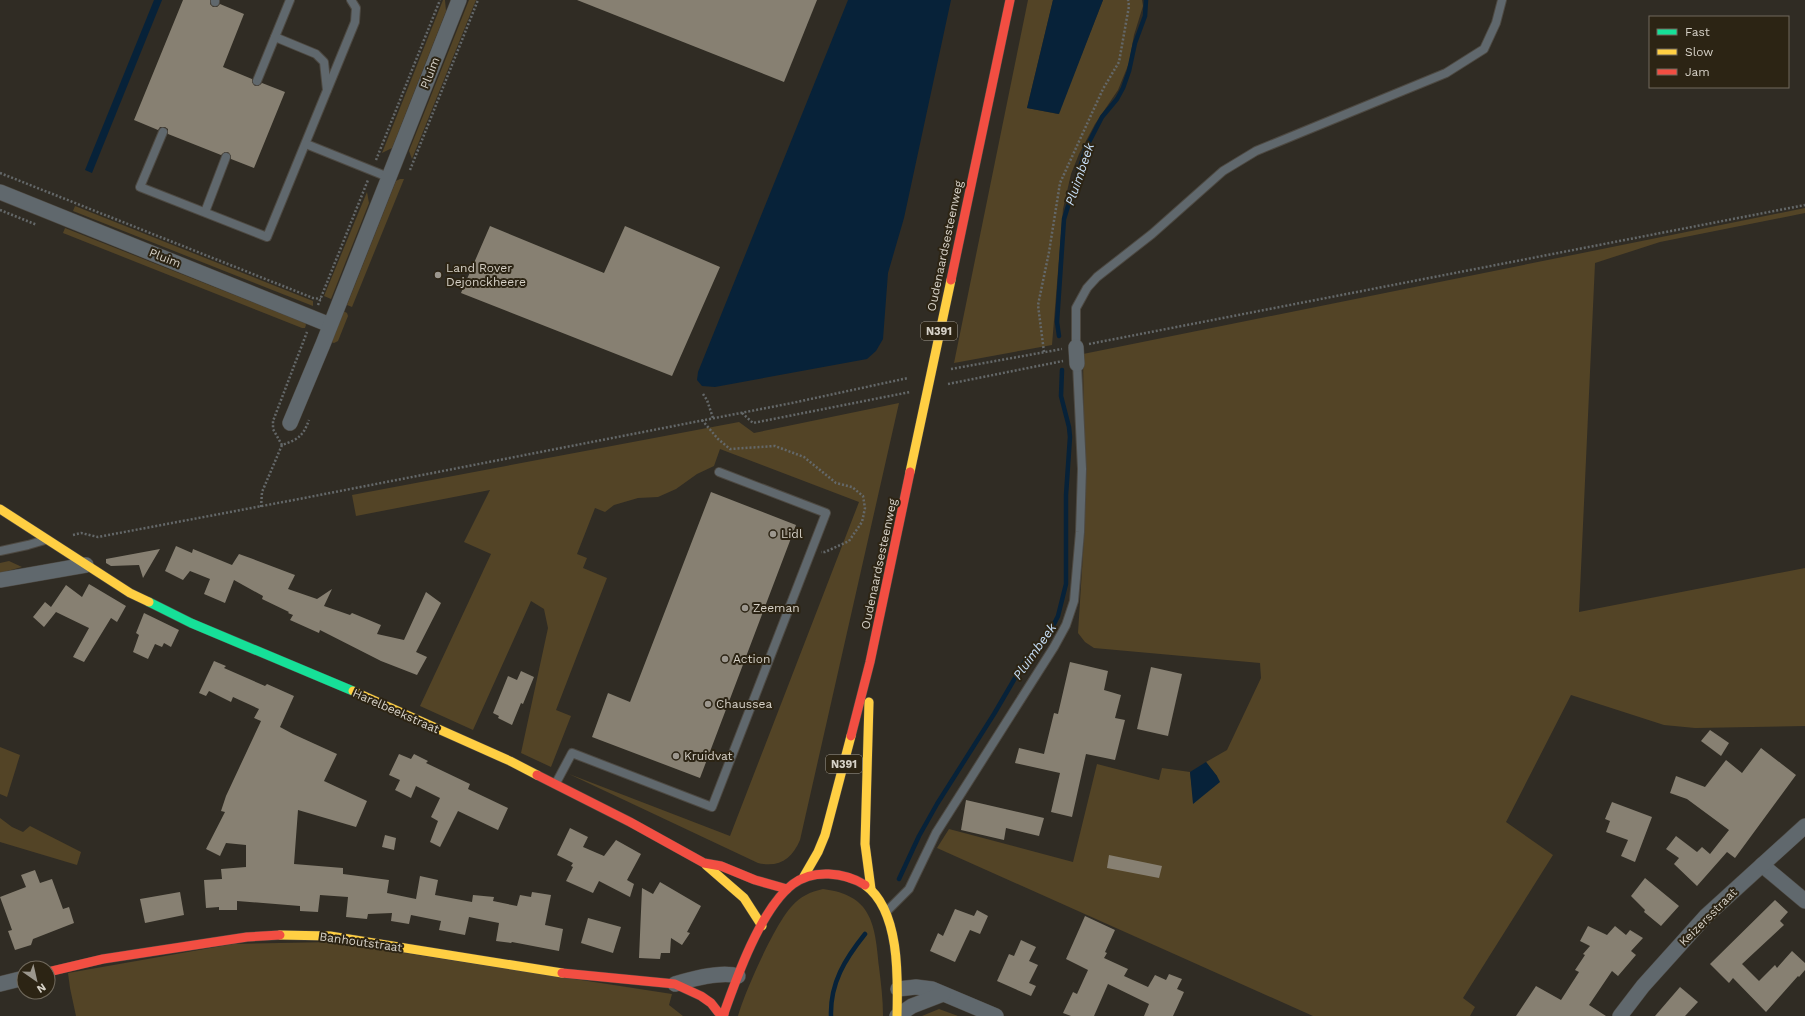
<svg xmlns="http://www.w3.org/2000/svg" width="1805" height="1016" viewBox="0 0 1805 1016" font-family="'Work Sans',sans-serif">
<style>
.green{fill:#534426}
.water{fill:#072239}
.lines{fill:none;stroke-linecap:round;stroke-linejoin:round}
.stream{stroke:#072239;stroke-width:4.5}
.building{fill:#878072}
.lane-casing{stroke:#4d4942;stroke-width:10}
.street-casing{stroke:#4d4942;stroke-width:16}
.fast-casing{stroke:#4d4942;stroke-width:10}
.slow-casing{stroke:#4d4942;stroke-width:10}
.jam-casing{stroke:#4d4942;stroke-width:10}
.path{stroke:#646869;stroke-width:2.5;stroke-dasharray:2 2;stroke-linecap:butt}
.lane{stroke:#60686d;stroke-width:8}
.street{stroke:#60686d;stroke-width:15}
.fast{stroke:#16e098;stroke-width:9}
.slow{stroke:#ffcf43;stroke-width:9}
.jam{stroke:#f24e42;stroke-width:9}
.poi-dot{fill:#9c978e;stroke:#2c2414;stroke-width:1.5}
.labels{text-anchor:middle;stroke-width:4;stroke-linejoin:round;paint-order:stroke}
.shield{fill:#2c2414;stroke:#a39d91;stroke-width:1}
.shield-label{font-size:11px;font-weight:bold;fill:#d6d1c7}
.street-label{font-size:12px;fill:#d6d1c7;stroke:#2c2414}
.poi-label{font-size:12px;fill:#d6d1c7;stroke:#2c2414;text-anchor:start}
.water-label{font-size:13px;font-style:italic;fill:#c5ddf6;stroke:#2c2414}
</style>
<rect width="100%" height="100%" fill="#302c24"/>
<g class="green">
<polygon points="443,0 445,0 446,11 392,148 382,153"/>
<polygon points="469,0 476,0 412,159 409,151"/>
<polygon points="1028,0 1053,0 1027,108 1058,114 1103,0 1142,0 1143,6 1134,35 1129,63 1118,90 1095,124 1079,154 1071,174 1063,209 1052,345 954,363"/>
<polygon points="400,179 404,179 352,307 347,305 396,181"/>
<polygon points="367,192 369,203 331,299 324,296"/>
<polygon points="75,206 313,301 313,306 73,211"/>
<polygon points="1805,208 1805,213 1660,242 1595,263 1579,612 1805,568 1805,726 1695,728 1664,725 1571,695 1506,822 1553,855 1463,998 1475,1007 1470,1016 1313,1016 937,848 949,829 1073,862 1097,764 1159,780 1162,768 1190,772 1194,803 1217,776 1206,762 1227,750 1261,678 1260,663 1094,648 1085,642 1078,633 1085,522 1083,354"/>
<polygon points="65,228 305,323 306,325 305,328 302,328 63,233"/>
<polygon points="343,311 347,313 348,316 338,341 334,343 331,342"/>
<path d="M899,403L800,840C792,859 779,868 758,863L569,774L730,836L859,502L720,449L714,466L697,474L676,489L658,497L638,498L614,505L605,512L595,508L577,554L587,558L583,568L607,578L556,710L571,716L551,767L521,753L548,628L544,609L531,601L473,730L420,706L491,554L464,542L490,490L356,516L352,495L739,422L754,433Z"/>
<polygon points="9,561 22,567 0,573 0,563"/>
<polygon points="0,747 20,755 7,797 0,794"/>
<polygon points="0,818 12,827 23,832 30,826 81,852 77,865 0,842"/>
<path d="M823,889C872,895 875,924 879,967C881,983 883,1000 883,1016H738C745,991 775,924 792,906C801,896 810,892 823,889Z"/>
<polygon points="333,942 672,994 669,1005 683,1016 76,1016 70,988 68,973 233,944"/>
<polygon points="939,1009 958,1016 922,1016"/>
</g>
<g class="water">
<polygon points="154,0 162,0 92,173 85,170"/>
<polygon points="848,0 951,0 904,218 888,273 883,339 876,351 867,359 715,387 702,386 697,380 698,372"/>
<polygon points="1053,0 1103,0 1059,114 1027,108"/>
<polygon points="1206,762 1217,776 1220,782 1193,804 1190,772"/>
</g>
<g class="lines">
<g class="stream">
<polyline points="1059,336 1057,322 1064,219 1086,148 1102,117 1117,99 1123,88 1129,71 1135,43 1145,16 1146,0"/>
<polyline points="899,879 919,836 937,804 994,714 1025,661 1051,630 1058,616 1066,584 1066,495 1070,437 1069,427 1061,396 1062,370"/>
<path d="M831,1016C830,983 845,959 865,934"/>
</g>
</g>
<g class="building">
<polygon points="183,0 210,0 210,4 213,7 217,7 220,4 244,14 223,67 252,79 252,82 255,86 258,86 262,83 285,92 254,168 231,159 231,156 228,152 225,152 221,155 168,134 168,129 165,127 160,127 158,130 134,120"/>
<polygon points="577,0 817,0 784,82"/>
<polygon points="490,226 604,273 625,226 720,267 672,376 461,293"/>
<polygon points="711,492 796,525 700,778 592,737 608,693 630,702"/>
<polygon points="176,546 192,553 193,549 232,565 239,554 253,559 295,575 288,589 317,599 332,589 324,606 350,615 352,613 381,625 377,634 404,640 426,592 441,603 416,652 427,657 417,675 381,661 320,630 319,633 290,620 293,615 288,613 289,612 262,599 263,596 234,580 225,603 204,594 210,579 190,571 183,580 165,571"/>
<polygon points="160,549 143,578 139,565 111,566 106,563 106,559"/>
<polygon points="89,584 126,606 117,622 111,618 84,662 73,657 89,628 56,612 44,627 33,617 45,602 51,607 66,585 82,597"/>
<polygon points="144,613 179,630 171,647 164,643 162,647 155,644 148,659 133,652 139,635 136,633"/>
<polygon points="214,661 226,666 224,668 265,686 267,684 294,696 280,727 293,734 337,754 324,781 367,801 356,827 298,810 294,864 343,868 343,874 389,880 387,893 416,899 420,876 438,880 435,895 472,902 473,895 494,897 493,901 517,906 520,895 531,897 532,892 551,895 545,925 563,929 559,951 512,942 511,943 496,941 499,923 469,917 465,935 439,930 441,921 411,915 409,924 391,921 392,913 368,914 367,919 346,917 348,897 320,895 318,912 300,911 300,906 237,901 237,910 219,910 219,907 206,908 204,880 222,879 221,869 246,867 246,845 226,843 220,856 206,849 225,812 221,811 226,796 261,721 254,718 259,709 233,697 231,702 209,691 206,696 199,693"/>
<polygon points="1070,662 1108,671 1104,690 1121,695 1115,718 1125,720 1115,760 1086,754 1072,817 1051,812 1060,773 1015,763 1019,748 1044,754 1054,713 1058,714"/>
<polygon points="1151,667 1182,674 1168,736 1137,729"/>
<polygon points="521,671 534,677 523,704 521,703 512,725 498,718 499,716 493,713 508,676 517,680"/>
<polygon points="1710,730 1729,743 1721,756 1701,741"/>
<polygon points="1761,748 1796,775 1735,858 1727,852 1697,886 1674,864 1679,858 1666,849 1676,836 1697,852 1702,847 1710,854 1729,830 1687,799 1670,793 1676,776 1705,787 1726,760 1742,773"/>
<polygon points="399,754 411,759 414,754 428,761 426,763 470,784 468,789 508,808 498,830 458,811 440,847 430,842 438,821 431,817 440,798 416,786 411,798 395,790 400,780 389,775"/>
<polygon points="966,800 1044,818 1039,836 1006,828 1004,840 961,830"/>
<polygon points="1612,802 1652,817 1635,862 1621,856 1628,840 1606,832 1610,821 1605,819"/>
<polygon points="570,828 588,837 583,847 604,856 616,840 641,854 627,880 634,884 630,897 599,881 593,893 566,881 573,867 571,866 573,863 557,855"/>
<polygon points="385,835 396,838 394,850 382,847"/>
<polygon points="1109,855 1162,866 1159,878 1107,868"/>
<polygon points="35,870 40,883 52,879 63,909 69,907 74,923 33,939 31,945 15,950 8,931 12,930 0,897 26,887 21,875"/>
<polygon points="1645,878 1679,906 1661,926 1644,912 1645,910 1631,896"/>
<polygon points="660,882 701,906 687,932 690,933 682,945 671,938 670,953 661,953 660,959 639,958 642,888 653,894"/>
<polygon points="180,892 184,915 145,923 140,899"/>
<polygon points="1775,900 1788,912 1780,921 1784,925 1742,964 1759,981 1775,965 1777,968 1792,951 1805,963 1805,970 1799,977 1798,976 1766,1012 1733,978 1729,983 1710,964"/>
<polygon points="955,909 974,916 977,910 988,916 980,934 970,930 955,962 930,951 938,933 943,936"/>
<polygon points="1085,916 1115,930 1105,952 1107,953 1104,958 1128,969 1124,976 1148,987 1155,975 1166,980 1169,974 1182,979 1177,989 1184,992 1173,1016 1144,1016 1149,1004 1108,984 1094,1016 1071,1016 1063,1013 1073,992 1077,994 1088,970 1066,959"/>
<polygon points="588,918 621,927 613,953 581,943"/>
<polygon points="1588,926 1607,935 1615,926 1626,935 1630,930 1643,938 1631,951 1636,955 1618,976 1612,971 1589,1005 1606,1016 1516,1016 1536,986 1561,1000 1579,972 1575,970 1585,955 1583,954 1590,946 1580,941"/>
<polygon points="1021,940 1036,947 1029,961 1038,965 1029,983 1036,986 1031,996 997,981 1009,954 1014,956"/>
<polygon points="1680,987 1698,1002 1685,1016 1655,1016"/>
</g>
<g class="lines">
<g class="lane-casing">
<g id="lane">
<polyline points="215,2 215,0"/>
<polyline points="275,37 316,54 324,62 327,90"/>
<polyline points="257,81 290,0"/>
<polyline points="163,132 140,187 267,237 355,22 356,8 351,0"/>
<polyline points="306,144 388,177"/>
<polyline points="205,212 226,157"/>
<polyline points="1076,347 1076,308 1087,288 1097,277 1152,234 1223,171 1256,151 1446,73 1484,49 1496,23 1502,0"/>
<polyline points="0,551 28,545 45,540"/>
<polyline points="556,783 572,753 712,807 826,513 719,472"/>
<polyline points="887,911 909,889 936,833 1054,647 1066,625 1074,601 1080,532 1082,469 1077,364"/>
</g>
</g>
<g class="street-casing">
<g id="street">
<polyline points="0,192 330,325"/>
<polyline points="1076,347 1077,364"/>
<polyline points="290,423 323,344 459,0"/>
<polyline points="0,580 86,565"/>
<polyline points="1762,865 1805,901"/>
<polyline points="0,984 24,978"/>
<path d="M675,984C691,979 722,971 738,976"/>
<polyline points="898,989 916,987 932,989 996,1016"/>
<polyline points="897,1016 912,1006 943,994"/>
<polyline points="1620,1016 1643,986 1706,916 1805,826"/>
</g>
</g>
<g class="fast-casing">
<polyline id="fast" points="149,602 191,623 353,691"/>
</g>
<g class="slow-casing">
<g id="slow">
<polyline points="910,472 951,280"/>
<polyline points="0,509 130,593 149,602"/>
<polyline points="353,691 510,761 537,775"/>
<polyline points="869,702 865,844 871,889"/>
<polyline points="706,865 744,898 762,926"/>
<polyline points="803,878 818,852 825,835 851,736"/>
<path d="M865,885C900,910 898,978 897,1016"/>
<polyline points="280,935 330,936 562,973"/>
</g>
</g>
<g class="jam-casing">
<g id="jam">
<polyline points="951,280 1010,0"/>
<polyline points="851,736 870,662 910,472"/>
<polyline points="537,775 630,822 704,863 721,866 755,880 787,889"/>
<polyline points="48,972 103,959 247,937 280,935"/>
<polyline points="562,973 675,984 701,996 711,1003 718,1012 724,1014"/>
<path d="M723,1016C736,979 761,908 793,884C813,869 844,872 865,885"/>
</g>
</g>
<g class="path">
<polyline points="376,160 440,0"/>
<polyline points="410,170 478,0"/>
<polyline points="0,173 313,298 321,299"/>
<polyline points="0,210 37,225"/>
<polyline points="318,305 368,180"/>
<polyline points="1089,344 1805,205"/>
<polyline points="1044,352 1038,305 1049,252 1060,183 1103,89 1119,62 1129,6 1128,0"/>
<polyline points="951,369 1062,349"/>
<polyline points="948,384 1063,361"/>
<polyline points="703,394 707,400 713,418"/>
<polyline points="742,413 753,423 910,392"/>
<polyline points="702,420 718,439 730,449 775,446 804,457 836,483 852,487 863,496 865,508 862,522 849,541 825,552 821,552"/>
<polyline points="282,445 273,429 273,421 307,332"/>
<path d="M261,507L262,492L282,445C299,439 303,436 309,420"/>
<polyline points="73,535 81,533 98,537 299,499 792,403 908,378"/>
</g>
<use href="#lane" class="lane"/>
<use href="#street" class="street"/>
<use href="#fast" class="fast"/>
<use href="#slow" class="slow"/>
<use href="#jam" class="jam"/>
</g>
<g class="poi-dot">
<circle cx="438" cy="275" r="4"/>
<circle cx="773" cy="534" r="4"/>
<circle cx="745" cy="608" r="4"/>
<circle cx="725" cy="659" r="4"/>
<circle cx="708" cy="704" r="4"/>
<circle cx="676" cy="756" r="4"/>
</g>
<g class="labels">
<g class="shield">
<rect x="921" y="322" width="36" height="18" rx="3"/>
<rect x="826" y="755" width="36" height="18" rx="3"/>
</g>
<g class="shield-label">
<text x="939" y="335">N391</text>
<text x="844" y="768">N391</text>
</g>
<g class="street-label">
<text transform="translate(430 73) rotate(-68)" y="4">Pluim</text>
<text transform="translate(945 246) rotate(-78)" y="4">Oudenaardsesteenweg</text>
<text transform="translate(165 258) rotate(22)" y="4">Pluim</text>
<text transform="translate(879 564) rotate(-78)" y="4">Oudenaardsesteenweg</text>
<text transform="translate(396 711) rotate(24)" y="4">Harelbeekstraat</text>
<text transform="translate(1708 917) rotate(-45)" y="4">Keizersstraat</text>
<text transform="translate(361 942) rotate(8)" y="4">Banhoutstraat</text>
</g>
<g class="poi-label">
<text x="446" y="272">Land Rover<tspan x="446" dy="14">Dejonckheere</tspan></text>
<text x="781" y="538">Lidl</text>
<text x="753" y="612">Zeeman</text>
<text x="733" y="663">Action</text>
<text x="716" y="708">Chaussea</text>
<text x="684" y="760">Kruidvat</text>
</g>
<g class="water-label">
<text transform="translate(1079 174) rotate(-71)" y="5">Pluimbeek</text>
<text transform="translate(1034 651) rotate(-55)" y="5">Pluimbeek</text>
</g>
</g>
<rect x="1649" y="16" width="140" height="72" fill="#2c2414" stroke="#70695c"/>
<rect x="1657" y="29" width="20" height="6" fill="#16e098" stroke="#70695c"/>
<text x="1685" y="36" font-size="12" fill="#d6d1c7">Fast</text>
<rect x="1657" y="49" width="20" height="6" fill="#ffcf43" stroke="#70695c"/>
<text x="1685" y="56" font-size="12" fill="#d6d1c7">Slow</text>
<rect x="1657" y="69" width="20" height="6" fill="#f24e42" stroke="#70695c"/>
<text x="1685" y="76" font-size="12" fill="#d6d1c7">Jam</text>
<g transform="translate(36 980) rotate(146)"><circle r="19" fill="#2c2414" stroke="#70695c"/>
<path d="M0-3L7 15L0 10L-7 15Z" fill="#9c978e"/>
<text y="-6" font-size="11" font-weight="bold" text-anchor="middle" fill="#d6d1c7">N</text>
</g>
</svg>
